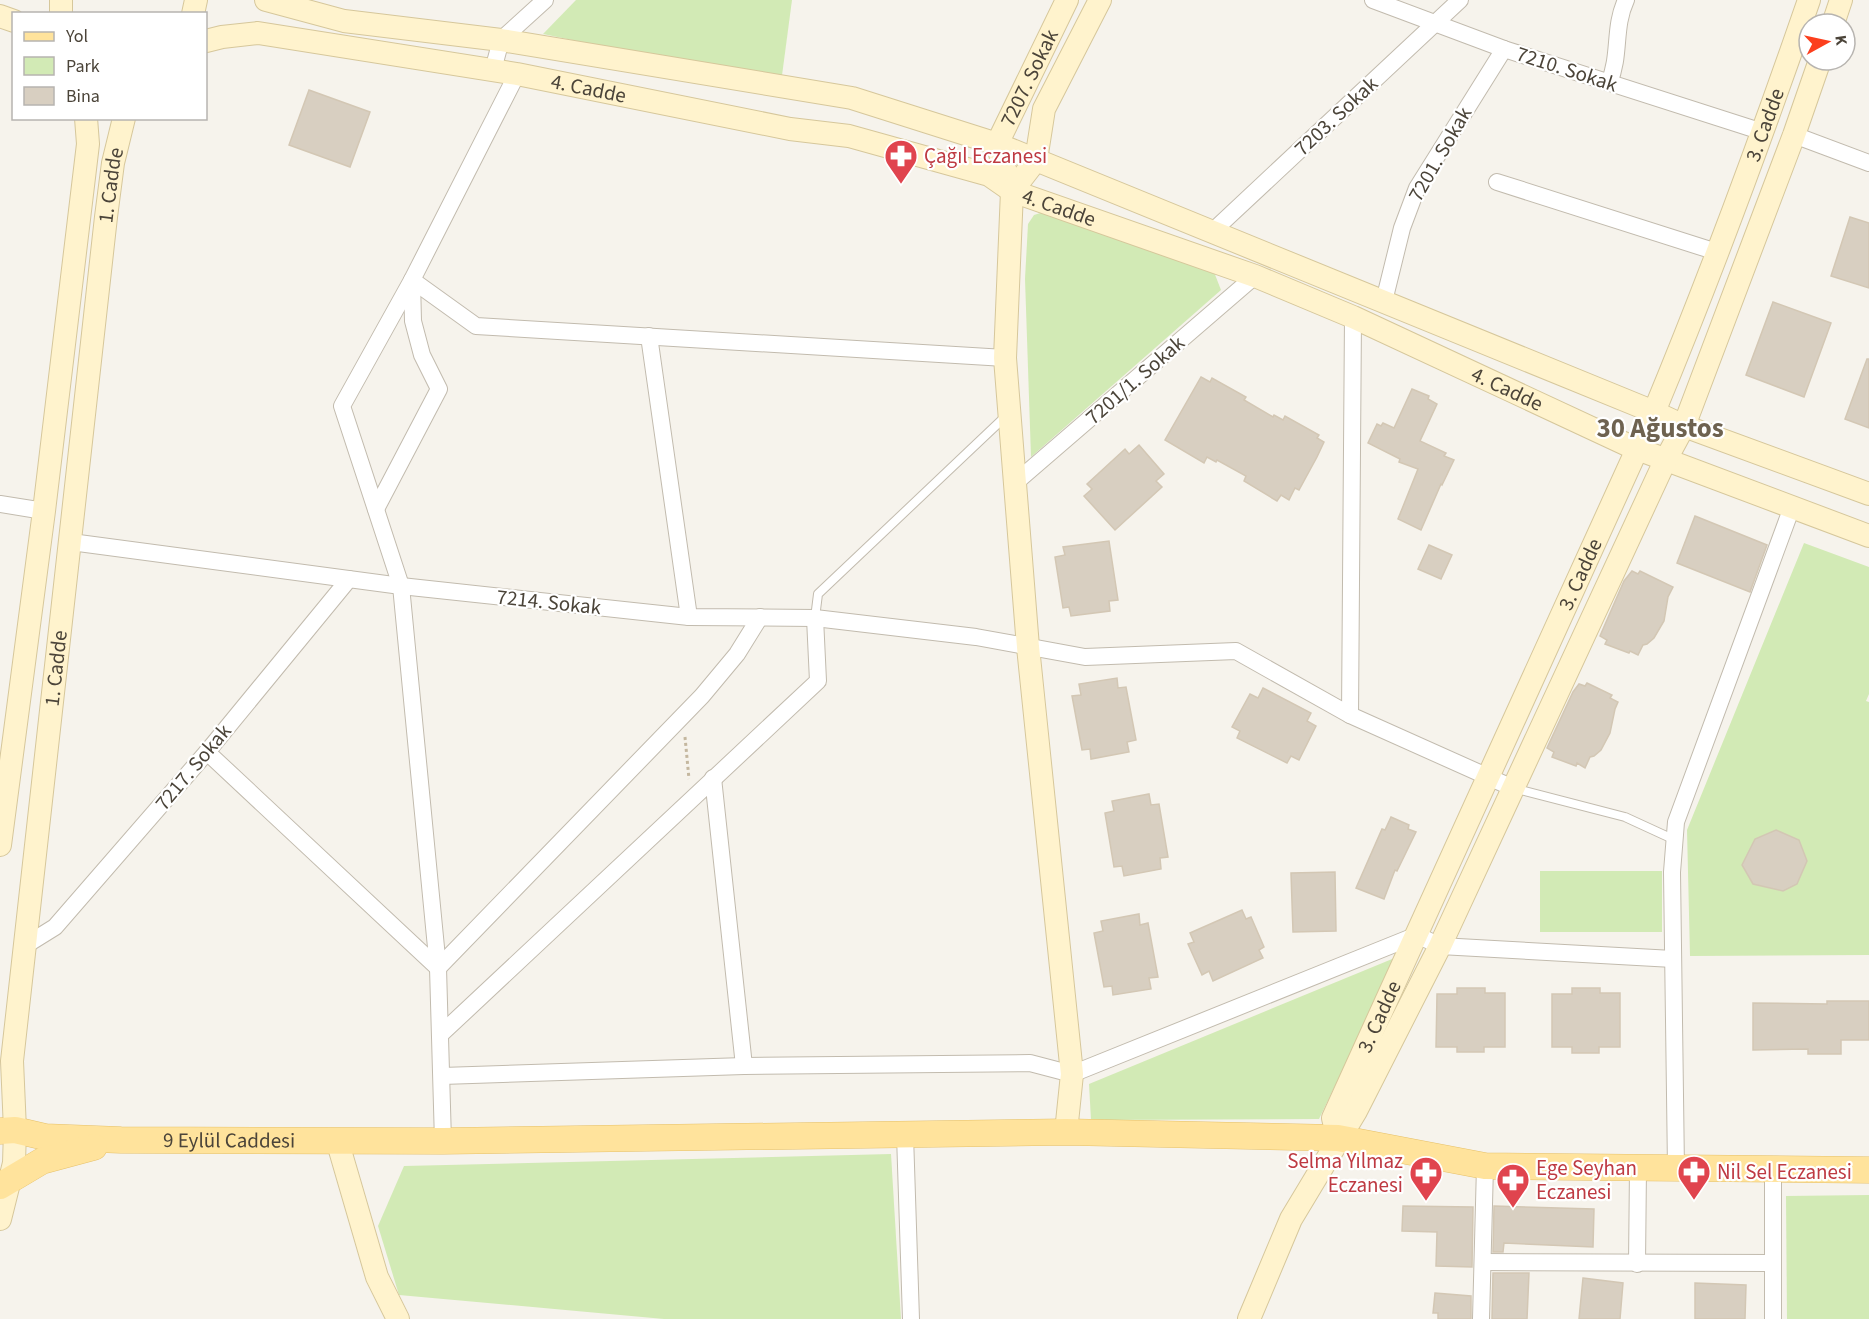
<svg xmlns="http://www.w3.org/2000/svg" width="1869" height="1319" viewBox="0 0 1869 1319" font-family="'Source Sans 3',sans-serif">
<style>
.green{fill:#d2eab5}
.building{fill:#d8cfc1;stroke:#d3c7b4;stroke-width:1.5}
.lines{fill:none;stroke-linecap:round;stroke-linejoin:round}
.lane-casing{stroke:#c2bbae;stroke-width:10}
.street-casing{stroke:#c2bbae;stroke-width:18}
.secondary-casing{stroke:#d6c79b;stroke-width:24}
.primary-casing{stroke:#e6c16a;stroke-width:27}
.path{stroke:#c4b79f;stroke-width:3;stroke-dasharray:3 3;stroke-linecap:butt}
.lane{stroke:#fff;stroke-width:8}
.street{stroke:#fff;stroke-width:16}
.secondary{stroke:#fff3cd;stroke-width:22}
.primary{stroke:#ffe39c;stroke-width:26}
.labels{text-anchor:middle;stroke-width:4.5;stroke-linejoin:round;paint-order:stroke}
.street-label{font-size:21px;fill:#4b4439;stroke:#fff}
.health-label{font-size:21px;fill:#be3a42;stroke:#fff;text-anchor:start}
.district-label{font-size:27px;font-weight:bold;fill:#6e6250;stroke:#fff}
</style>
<rect width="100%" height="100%" fill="#f6f3ec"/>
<g class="green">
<polygon points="576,0 792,0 781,83 543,34"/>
<polygon points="1050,210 1214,272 1221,290 1031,457 1025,279 1028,224 1034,215"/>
<polygon points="1804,543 1869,567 1869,694 1866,701 1869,702 1869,955 1690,956 1687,830"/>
<rect x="1540" y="871" width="122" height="61"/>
<polygon points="1397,957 1319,1119 1091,1120 1089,1084"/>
<polygon points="891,1154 901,1319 664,1319 399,1295 378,1226 404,1166"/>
<polygon points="1869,1195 1869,1319 1787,1319 1786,1196"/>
</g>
<g class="building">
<polygon points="309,90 370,112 350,167 289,145"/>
<polygon points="1850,217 1869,223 1869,288 1831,276"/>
<polygon points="1773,302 1831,323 1804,397 1746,375"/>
<polygon points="1867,359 1869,359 1869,428 1845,419"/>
<polygon points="1201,377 1210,382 1212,378 1246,397 1244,400 1273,417 1274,415 1283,420 1285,416 1319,435 1317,438 1324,442 1317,457 1299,490 1295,488 1289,500 1281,495 1277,501 1244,481 1246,476 1217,460 1216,462 1207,457 1204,463 1165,440"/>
<polygon points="1412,389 1429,396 1428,399 1437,404 1420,441 1446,453 1444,456 1454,460 1442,485 1441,484 1421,530 1398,519 1418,469 1399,462 1400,459 1368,443 1377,424 1381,426 1383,423 1394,428"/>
<polygon points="1139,445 1164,474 1156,481 1162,487 1115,530 1084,496 1092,489 1087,484 1125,449 1129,454"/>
<polygon points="1695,516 1767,545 1750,592 1677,563"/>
<polygon points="1109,541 1118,600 1109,601 1110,611 1071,616 1069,607 1063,608 1055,557 1065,555 1063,547"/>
<polygon points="1429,545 1452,555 1441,579 1418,569"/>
<polygon points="1632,571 1638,574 1640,571 1673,587 1668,597 1664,621 1654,638 1647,644 1643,645 1638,655 1630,651 1629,653 1605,644 1607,640 1600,636 1624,581"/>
<polygon points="1117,678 1118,688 1126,687 1136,740 1127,742 1129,752 1091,759 1090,749 1082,750 1072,696 1081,695 1079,684"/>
<polygon points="1587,683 1612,695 1610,698 1618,702 1615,709 1610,733 1601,750 1594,756 1590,757 1585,768 1577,763 1576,766 1552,757 1554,752 1547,748 1573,692 1579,684 1585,686"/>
<polygon points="1263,688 1311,713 1307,721 1316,726 1299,760 1291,756 1287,763 1237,738 1240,731 1232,727 1250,694 1258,698"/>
<polygon points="1149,794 1151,805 1159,804 1168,857 1160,858 1161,869 1124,876 1122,866 1114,867 1105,813 1114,811 1112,801"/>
<polygon points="1391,817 1409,825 1408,829 1416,832 1397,871 1395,870 1384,899 1356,888 1382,829 1385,830"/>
<polygon points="1776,830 1799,840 1807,861 1797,884 1783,891 1753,884 1742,865 1755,839"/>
<polygon points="1335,872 1336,931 1293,932 1291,873"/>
<polygon points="1242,910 1246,919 1251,917 1264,947 1259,950 1263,958 1213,981 1209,971 1202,975 1188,944 1194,942 1190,933"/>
<polygon points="1139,914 1140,925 1148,923 1158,977 1149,978 1151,989 1113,995 1112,986 1104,987 1094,933 1103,931 1101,921"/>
<polygon points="1457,988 1485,988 1485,993 1505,993 1505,1047 1484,1047 1484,1052 1457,1052 1457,1047 1436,1047 1437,994 1457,994"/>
<polygon points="1572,988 1600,988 1600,993 1620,993 1620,1047 1599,1047 1599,1053 1572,1053 1572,1047 1552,1047 1552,994 1572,994"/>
<polygon points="1827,1001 1869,1001 1869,1040 1841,1040 1841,1054 1808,1054 1808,1049 1753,1050 1753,1003 1827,1004"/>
<polygon points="1403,1206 1473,1207 1472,1267 1436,1266 1437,1232 1402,1231"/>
<polygon points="1494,1206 1594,1209 1593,1247 1504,1243 1503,1252 1493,1252"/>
<polygon points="1493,1273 1529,1273 1527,1319 1492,1319"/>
<polygon points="1583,1278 1623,1283 1620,1319 1579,1319"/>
<polygon points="1695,1283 1746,1285 1745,1319 1695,1319"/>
<polygon points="1435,1293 1471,1296 1471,1319 1438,1319 1438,1313 1433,1313"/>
</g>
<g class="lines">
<g class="lane-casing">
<g id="lane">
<polyline points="815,618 818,594 1007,415"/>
<polyline points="1513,788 1625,817 1675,840"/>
</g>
</g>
<g class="street-casing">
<g id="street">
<polyline points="1373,0 1504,49 1763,132"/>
<polyline points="493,70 501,40 545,0"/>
<path d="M1609,83C1621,54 1613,28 1626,0"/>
<polyline points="1794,135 1869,163"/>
<polyline points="1497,182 1717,252"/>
<polyline points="1213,231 1460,0"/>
<polyline points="412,280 476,326 1005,358"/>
<polyline points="1384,301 1402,228 1417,188 1504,49"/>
<polyline points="1353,317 1350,715 1513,788"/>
<polyline points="649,336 689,617"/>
<polyline points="1015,483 1255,276"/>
<polyline points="0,504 44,511"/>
<polyline points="376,509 439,389 422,355 413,321 412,281"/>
<polyline points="71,542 401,586 689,617 815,618 976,637 1085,657 1236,651 1350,715"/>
<polyline points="207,752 438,968 702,696 737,654 760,617"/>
<polyline points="713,778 744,1066"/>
<polyline points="26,945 55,927 207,752 349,579"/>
<polyline points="441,1034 818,681 815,618"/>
<polyline points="442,1076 744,1066 1030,1063 1072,1074 1417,935 1440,946 1673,959"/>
<polyline points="905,1135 911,1319"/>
<polyline points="443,1141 438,968 401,586 342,406 412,280 517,74"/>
<polyline points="1773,1168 1773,1319"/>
<polyline points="1676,1169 1672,872 1676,822 1792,507"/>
<polyline points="1483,1262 1772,1263"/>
<polyline points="1637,1264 1638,1168"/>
<polyline points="1481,1319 1485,1166"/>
</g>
</g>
<g class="secondary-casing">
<g id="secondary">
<polyline points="266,0 344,21 501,40 852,98 997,144 1654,412 1684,426 1869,494"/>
<polyline points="61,14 61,0"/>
<polyline points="193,14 196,0"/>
<polyline points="0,16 14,21"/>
<polyline points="1833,24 1841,0"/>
<path id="s1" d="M206,41L222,37L258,33L517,74L790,129L849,136L989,175L1012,191L1255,276L1353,317L1632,447L1869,536"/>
<path id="s2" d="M1012,191L997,144L1067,0"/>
<polyline points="0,845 44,511 88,144 86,118"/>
<polyline points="1066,1132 1072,1074 1028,647 1005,358 1012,191 1036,160 1044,109 1100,0"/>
<path id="s3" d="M1338,1138L1333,1118L1654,412C1710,277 1761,139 1809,0"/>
<polyline points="337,1140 377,1277 398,1319"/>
<path id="s4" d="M0,1219L14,1163L15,1130L12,1061L106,217L113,163L124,118"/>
<polyline points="1249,1319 1291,1219 1356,1111 1440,946 1665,461 1684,426 1794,135 1820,60"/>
</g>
</g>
<g class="primary-casing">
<g id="primary">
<path id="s5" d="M0,1131L15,1130L45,1137L121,1140L443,1141L1066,1132L1338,1138L1485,1166L1869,1170"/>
<polyline points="0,1186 42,1161 94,1147"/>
</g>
</g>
<polyline class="path" points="685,737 689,779"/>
<use href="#lane" class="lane"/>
<use href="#street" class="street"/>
<use href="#secondary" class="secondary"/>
<use href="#primary" class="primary"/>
</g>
<defs>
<g id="pharmacy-pin" transform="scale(1.725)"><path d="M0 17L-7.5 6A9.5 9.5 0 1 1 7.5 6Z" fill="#e0444e" stroke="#fff"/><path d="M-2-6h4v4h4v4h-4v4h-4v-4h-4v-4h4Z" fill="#fff"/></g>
</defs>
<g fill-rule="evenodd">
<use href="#pharmacy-pin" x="901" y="156"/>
<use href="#pharmacy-pin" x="1694" y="1172"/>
<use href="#pharmacy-pin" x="1426" y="1173"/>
<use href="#pharmacy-pin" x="1513" y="1180"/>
</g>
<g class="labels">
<g class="street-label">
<text transform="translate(1567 69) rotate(18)" y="7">7210. Sokak</text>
<text dy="7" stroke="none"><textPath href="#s2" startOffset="123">7207. Sokak</textPath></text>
<text dy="7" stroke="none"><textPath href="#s1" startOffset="388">4. Cadde</textPath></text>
<text transform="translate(1336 116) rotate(-43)" y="7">7203. Sokak</text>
<text dy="7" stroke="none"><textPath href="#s3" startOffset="1104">3. Cadde</textPath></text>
<text transform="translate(1440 154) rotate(-60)" y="7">7201. Sokak</text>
<text dy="7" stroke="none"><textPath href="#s4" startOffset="1041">1. Cadde</textPath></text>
<text dy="7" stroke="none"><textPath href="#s1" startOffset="876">4. Cadde</textPath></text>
<text transform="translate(1135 380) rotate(-41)" y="7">7201/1. Sokak</text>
<text dy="7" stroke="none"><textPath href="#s1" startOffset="1360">4. Cadde</textPath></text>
<text dy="7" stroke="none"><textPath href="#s3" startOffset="618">3. Cadde</textPath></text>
<text transform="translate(549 602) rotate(6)" y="7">7214. Sokak</text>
<text dy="7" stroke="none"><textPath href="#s4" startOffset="555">1. Cadde</textPath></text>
<text transform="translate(193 767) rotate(-50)" y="7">7217. Sokak</text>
<text dy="7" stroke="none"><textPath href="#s3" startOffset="132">3. Cadde</textPath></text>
<text dy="7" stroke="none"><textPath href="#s5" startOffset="230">9 Eylül Caddesi</textPath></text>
</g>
<g class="health-label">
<text x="924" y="163">Çağıl Eczanesi</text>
<text x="1403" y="1168" text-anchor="end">Selma Yılmaz<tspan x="1403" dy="24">Eczanesi</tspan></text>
<text x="1536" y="1175">Ege Seyhan<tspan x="1536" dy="24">Eczanesi</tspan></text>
<text x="1717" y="1179">Nil Sel Eczanesi</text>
</g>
<g class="district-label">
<text x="1660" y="437">30 Ağustos</text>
</g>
</g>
<rect x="12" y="12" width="195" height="108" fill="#ffffff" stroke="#b7b4b0" stroke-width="1.5"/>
<rect x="24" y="32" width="30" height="9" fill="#ffe39c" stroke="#b7b4b0" stroke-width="1.5"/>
<text x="66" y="42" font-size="18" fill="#4b4439">Yol</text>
<rect x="24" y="57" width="30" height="18" fill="#d2eab5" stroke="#b7b4b0" stroke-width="1.5"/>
<text x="66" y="72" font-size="18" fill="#4b4439">Park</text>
<rect x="24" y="87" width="30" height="18" fill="#d8cfc1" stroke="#b7b4b0" stroke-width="1.5"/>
<text x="66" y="102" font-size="18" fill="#4b4439">Bina</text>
<g transform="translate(1827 42) rotate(82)"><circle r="28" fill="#ffffff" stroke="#b7b4b0" stroke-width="1.5"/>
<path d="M0-4.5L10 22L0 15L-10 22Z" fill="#fc3f1d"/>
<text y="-9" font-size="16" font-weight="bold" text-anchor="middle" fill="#4b4439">K</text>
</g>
</svg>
